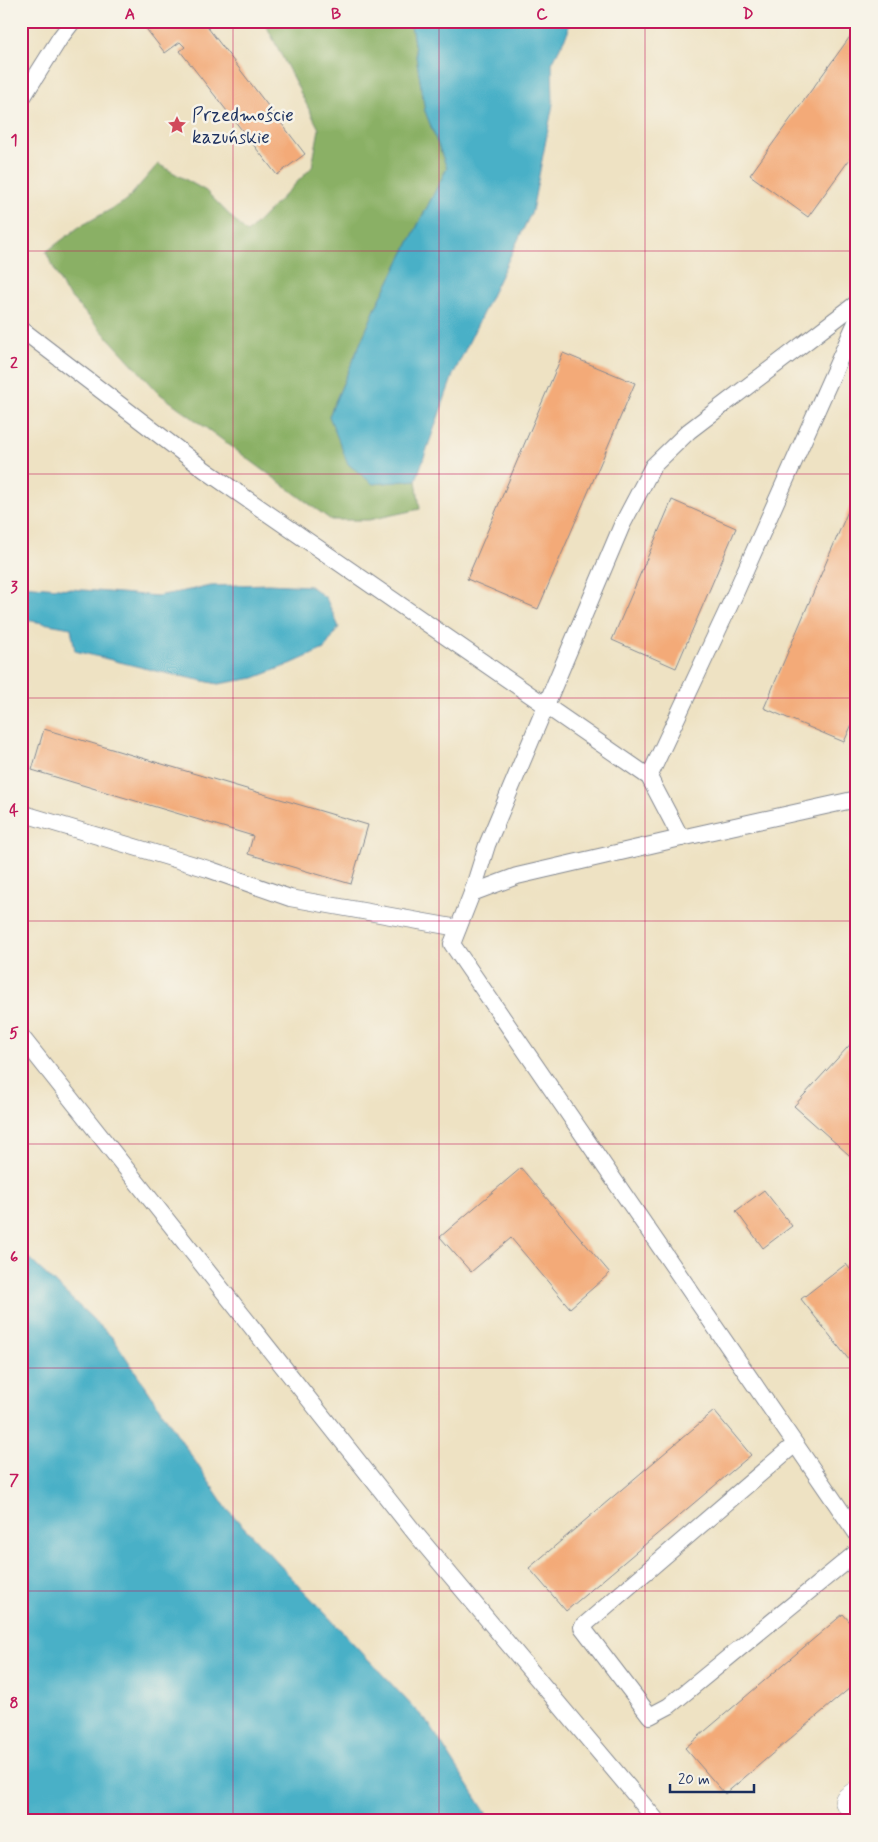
<svg xmlns="http://www.w3.org/2000/svg" width="878" height="1842" viewBox="0 0 878 1842" font-family="Mynerve,sans-serif">
<style>
.forest{fill:#8ab065;stroke:#527062}
.water{fill:#48b0c7;stroke:#327092}
.building{fill:#f3aa78}
.lines{fill:none;stroke-linecap:round;stroke-linejoin:round}
.service-casing{stroke:#848890;stroke-width:18}
.minor-casing{stroke:#848890;stroke-width:29}
.service{stroke:#fff;stroke-width:16}
.minor{stroke:#fff;stroke-width:28}
.grid{fill:none;stroke:#c2185b;stroke-width:1;stroke-opacity:0.55}
.labels{text-anchor:middle;stroke-width:5;stroke-linejoin:round;paint-order:stroke}
.poi-label{font-size:19px;fill:#1b2f5e;stroke:#f7f3e8;text-anchor:start}
.neatline{fill:none;stroke:#c2185b;stroke-width:2}
.grid-label{font-size:16px;text-anchor:middle;font-weight:bold;fill:#c2185b}
</style>
<rect width="100%" height="100%" fill="#f7f3e8"/>
<filter id="ink" filterUnits="userSpaceOnUse"><feTurbulence type="fractalNoise" baseFrequency=".02" numOctaves="2"/><feDisplacementMap in="SourceGraphic" scale="10" xChannelSelector="R" yChannelSelector="G"/><feConvolveMatrix kernelMatrix="1 2 1 2 8 2 1 2 1" color-interpolation-filters="sRGB"/></filter>
<filter id="wash" filterUnits="userSpaceOnUse"><feTurbulence type="fractalNoise" baseFrequency=".0096" numOctaves="4" result="noise"/><feDisplacementMap in="SourceGraphic" scale="20" xChannelSelector="R" yChannelSelector="G"/><feGaussianBlur stdDeviation="1.12" result="paint"/><feColorMatrix in="noise" values="0 0 0 0 0 0 0 0 0 0 0 0 0 0 0 0 0 1.4 0 .05"/><feComposite in="paint" operator="in"/></filter>
<g filter="url(#wash)">
<rect width="100%" height="100%" fill="#eee2c3"/>
<polygon class="forest" points="264,21 413,21 411,25 425,111 447,168 376,307 329,416 373,484 416,480 420,509 369,520 331,520 160,394 65,291 46,252 79,227 126,201 158,164 206,191 247,233 312,167 319,129"/>
<g class="water">
<polygon points="413,21 569,21 568,32 552,63 553,104 532,211 453,375 416,480 373,484 348,464 329,416 376,307 447,168 425,111 411,25"/>
<polygon points="268,584 310,586 326,598 339,627 324,649 288,665 254,678 218,684 156,671 75,651 71,628 21,619 21,585 157,596 211,586"/>
<polygon points="21,1251 113,1338 227,1509 429,1724 491,1821 21,1821"/>
</g>
<g id="blocks">
<g class="building">
<polygon points="140,21 209,21 205,24 305,154 277,175 180,51 185,47 180,42 165,53"/>
<polygon points="857,27 857,149 808,217 750,175"/>
<polygon points="563,353 635,383 538,609 467,579"/>
<polygon points="857,490 857,713 844,742 764,708"/>
<polygon points="672,500 736,528 676,668 612,640"/>
<polygon points="44,729 368,825 351,884 248,854 253,836 32,770"/>
<polygon points="857,1037 857,1162 794,1106"/>
<polygon points="521,1168 610,1273 570,1308 511,1238 471,1272 440,1237"/>
<polygon points="764,1190 792,1226 763,1248 736,1211"/>
<polygon points="846,1264 857,1278 857,1370 801,1299"/>
<polygon points="714,1411 751,1455 566,1611 529,1568"/>
<polygon points="843,1614 857,1630 857,1682 725,1794 685,1748"/>
</g>
</g>
</g>
<g filter="url(#ink)">
<use href="#blocks" fill-opacity="0" stroke="#848890" stroke-width="1"/>
<g class="lines">
<g class="service-casing">
<g id="service">
<polyline points="21,100 60,38 73,21"/>
<polyline points="21,329 205,470 649,777 681,838 857,799"/>
<polyline points="649,777 734,596 857,320"/>
<polyline points="21,813 208,869 290,898 458,928"/>
<polyline points="681,838 517,876 472,893 452,944 857,1534"/>
<polyline points="472,893 487,845 622,525 653,466 689,431 857,303"/>
<polyline points="21,1036 415,1533 657,1821"/>
<polyline points="795,1444 582,1627 650,1716 669,1706 857,1552"/>
</g>
</g>
<g class="minor-casing">
<polyline id="minor" points="849,1801 857,1795"/>
</g>
<use href="#service" class="service"/>
<use href="#minor" class="minor"/>
</g>
</g>
<path class="grid" d="M233,21V1821M439,21V1821M645,21V1821M21,251H857M21,474H857M21,698H857M21,921H857M21,1144H857M21,1368H857M21,1591H857"/>
<defs>
<g id="sight-bare" transform="scale(1.5)"><path d="M0-6L1.8-2.2L6-1.7L2.9 1.2L3.7 5.4L0 3.3L-3.7 5.4L-2.9 1.2L-6-1.7L-1.8-2.2Z" fill="#d1495b" stroke="#f7f3e8" stroke-width="2.5" paint-order="stroke"/></g>
</defs>
<g fill-rule="evenodd">
<use href="#sight-bare" x="177" y="125"/>
</g>
<g class="labels">
<g class="poi-label">
<text x="192" y="121">Przedmoście<tspan x="192" dy="22">kazuńskie</tspan></text>
</g>
</g>
<rect width="878" height="1842" fill="none" stroke="#f7f3e8" stroke-width="55"/>
<path d="M670 1784v8h84v-8" fill="none" stroke="#1b2f5e" stroke-width="2.5"/>
<text x="678" y="1784" font-size="15" fill="#1b2f5e" stroke="#f7f3e8" stroke-width="4" paint-order="stroke">20 m</text>
<rect x="28" y="28" width="822" height="1786" class="neatline"/>
<g class="grid-label">
<text x="130" y="19">A</text>
<text x="336" y="19">B</text>
<text x="542" y="19">C</text>
<text x="748" y="19">D</text>
<text x="14" y="145">1</text>
<text x="14" y="368">2</text>
<text x="14" y="592">3</text>
<text x="14" y="815">4</text>
<text x="14" y="1038">5</text>
<text x="14" y="1262">6</text>
<text x="14" y="1485">7</text>
<text x="14" y="1708">8</text>
</g>
</svg>
